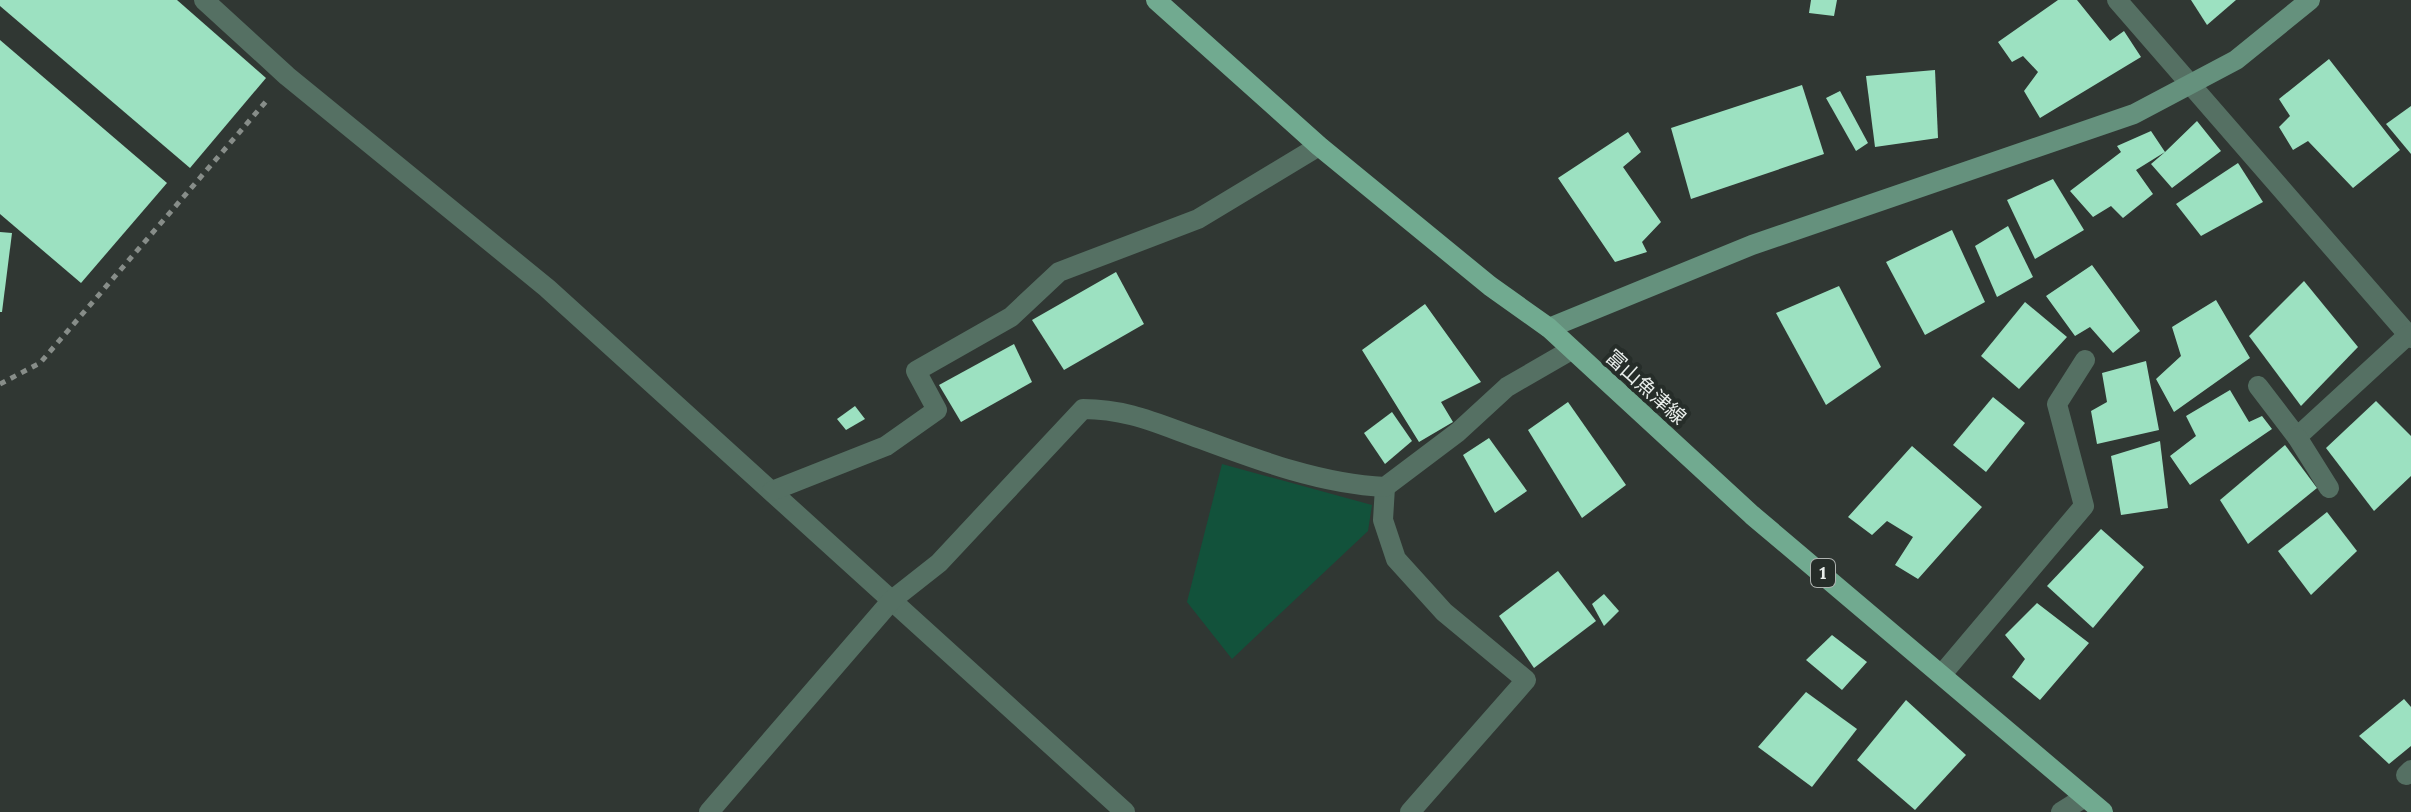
<svg xmlns="http://www.w3.org/2000/svg" width="2411" height="812" viewBox="0 0 2411 812" font-family="Lora,'Noto Sans JP',serif">
<style>
.green{fill:#12523b}
.building{fill:#9ce1c1}
.lines{fill:none;stroke-linecap:round;stroke-linejoin:round}
.path{stroke:#878d89;stroke-width:5;stroke-dasharray:6 6;stroke-linecap:butt}
.street{stroke:#557063;stroke-width:20}
.secondary{stroke:#65917d;stroke-width:20}
.primary{stroke:#71aa90;stroke-width:20}
.labels{text-anchor:middle;stroke-width:8;stroke-linejoin:round;paint-order:stroke}
.shield{fill:#262d29;stroke:#aeb3b0;stroke-width:2}
.shield-label{font-size:18px;font-weight:bold;fill:#e8edea}
.street-label{font-size:20px;fill:#e8edea;stroke:#262d29}
</style>
<rect width="100%" height="100%" fill="#303733"/>
<polygon class="green" points="1222,464 1372,505 1368,531 1232,659 1187,602"/>
<g class="building">
<polygon points="0,0 177,0 266,78 190,168 0,6"/>
<polygon points="1811,0 1837,0 1834,16 1809,13"/>
<polygon points="2058,0 2077,0 2110,41 2124,31 2141,57 2040,118 2024,91 2038,72 2023,56 2012,62 1998,42"/>
<polygon points="2191,0 2236,0 2207,25"/>
<polygon points="0,40 167,183 81,283 0,214"/>
<polygon points="2329,59 2400,150 2353,188 2308,141 2293,150 2279,127 2290,116 2279,99"/>
<polygon points="1935,70 1938,138 1875,147 1866,76"/>
<polygon points="1802,85 1824,154 1691,199 1671,128"/>
<polygon points="1840,91 1868,143 1856,151 1826,98"/>
<polygon points="2411,106 2411,154 2386,124"/>
<polygon points="2197,121 2221,151 2172,188 2151,164 2165,152 2136,170 2153,194 2123,218 2111,206 2093,217 2070,191 2121,152 2117,146 2151,131 2165,152"/>
<polygon points="1628,132 1641,152 1623,167 1661,222 1642,242 1647,252 1615,262 1558,178"/>
<polygon points="2238,163 2263,202 2201,236 2176,204"/>
<polygon points="2053,179 2084,230 2035,259 2007,200"/>
<polygon points="2008,226 2033,277 1997,297 1975,246"/>
<polygon points="1952,230 1985,302 1925,335 1886,262"/>
<polygon points="0,232 12,233 2,312 0,312"/>
<polygon points="2092,265 2140,331 2113,353 2090,327 2075,336 2046,296"/>
<polygon points="1116,272 1144,324 1064,370 1032,320"/>
<polygon points="2304,281 2358,347 2301,406 2249,336"/>
<polygon points="1839,286 1881,367 1826,405 1776,313"/>
<polygon points="2216,300 2250,358 2174,412 2156,379 2181,356 2172,327"/>
<polygon points="2025,302 2067,337 2019,389 1981,356"/>
<polygon points="1425,304 1481,382 1441,402 1453,422 1419,442 1362,350"/>
<polygon points="1014,344 1032,382 961,422 939,385"/>
<polygon points="2146,361 2159,430 2097,444 2091,411 2107,402 2102,373"/>
<polygon points="2230,390 2249,422 2262,416 2272,429 2190,485 2170,456 2196,436 2186,416"/>
<polygon points="1993,397 2025,423 1986,472 1953,445"/>
<polygon points="2376,401 2411,436 2411,476 2374,511 2326,448"/>
<polygon points="1568,402 1626,485 1582,518 1528,430"/>
<polygon points="855,406 865,419 846,430 837,419"/>
<polygon points="1392,412 1412,441 1385,464 1364,433"/>
<polygon points="1489,438 1527,491 1495,513 1463,455"/>
<polygon points="2160,441 2168,508 2121,515 2111,456"/>
<polygon points="2285,445 2317,488 2248,544 2220,500"/>
<polygon points="1912,446 1982,507 1918,579 1895,565 1913,537 1887,521 1872,535 1848,517"/>
<polygon points="2327,512 2357,551 2311,595 2278,551"/>
<polygon points="2101,529 2144,567 2093,628 2047,586"/>
<polygon points="1558,571 1596,621 1534,668 1499,616"/>
<polygon points="1604,594 1619,611 1604,626 1592,604"/>
<polygon points="2037,603 2089,643 2040,700 2012,677 2025,659 2005,635"/>
<polygon points="1832,635 1867,662 1842,690 1806,660"/>
<polygon points="1806,692 1857,729 1812,787 1758,747"/>
<polygon points="2404,699 2411,707 2411,746 2389,764 2359,736"/>
<polygon points="1906,700 1966,755 1915,810 1857,760"/>
</g>
<g class="lines">
<polyline class="path" points="0,384 40,363 269,98"/>
<g class="street">
<polyline points="204,0 287,76 547,288 1125,812"/>
<polyline points="2117,0 2411,338"/>
<polyline points="2258,386 2297,437 2408,335"/>
<polyline points="2297,437 2329,488"/>
<polyline points="1385,487 1383,520 1396,559 1444,612 1526,680 1410,812"/>
<polyline points="772,491 886,446 937,410 916,371 1011,317 1059,272 1198,219 1319,146"/>
<polyline points="1943,673 2084,506 2057,404 2085,360"/>
<polyline points="2406,775 2411,770"/>
<path d="M709,812L892,600L939,563L1083,409C1128,409 1158,424 1201,439C1260,461 1322,484 1385,487L1458,432L1507,387L1571,350"/>
<polyline points="2061,812 2085,797"/>
</g>
<polyline class="secondary" points="1549,328 1752,245 2134,114 2236,60 2310,0"/>
<polyline class="primary" points="1156,0 1319,146 1490,286 1549,328 1752,515 2103,812"/>
</g>
<g class="labels">
<rect class="shield" x="1811" y="559" width="24" height="28" rx="6"/>
<g class="shield-label">
<text x="1823" y="579">1</text>
</g>
<g class="street-label">
<text transform="translate(1646 387) rotate(42)" y="7">富山魚津線</text>
</g>
</g>
</svg>
